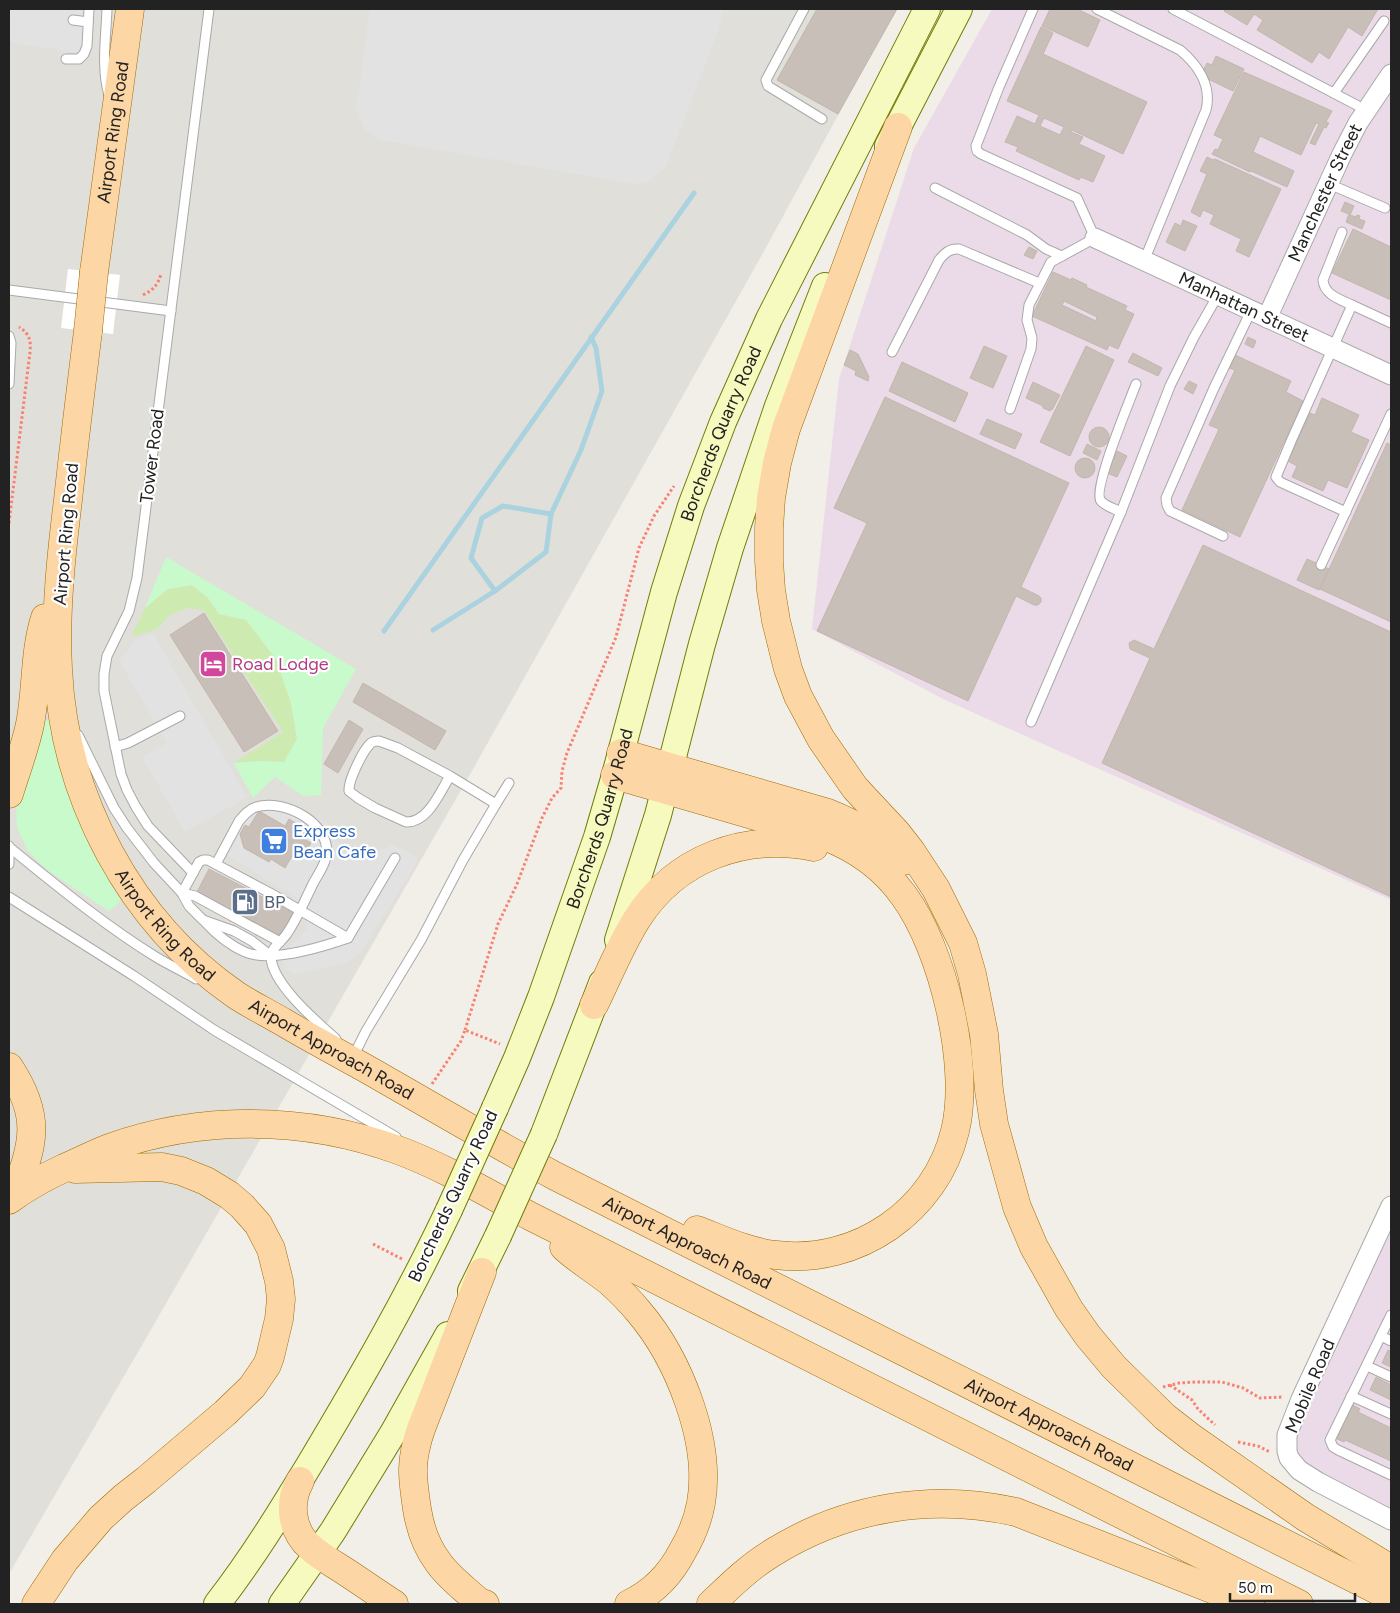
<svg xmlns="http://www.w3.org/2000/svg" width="1400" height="1613" viewBox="0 0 1400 1613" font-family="Figtree,sans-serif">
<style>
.industrial{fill:#ebdbe8}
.airport{fill:#e1dfda}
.grass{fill:#cdebb0}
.park{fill:#c8facc}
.parking{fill:#e2e2e2}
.pier{fill:#fff}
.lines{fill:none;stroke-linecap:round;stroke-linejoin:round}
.stream{stroke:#aad3df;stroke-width:5}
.building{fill:#c7bfb8;stroke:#c4b6ab;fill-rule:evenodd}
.service-casing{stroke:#a9a9a9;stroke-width:11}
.minor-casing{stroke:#a9a9a9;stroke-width:21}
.secondary-casing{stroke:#707d05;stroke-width:28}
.primary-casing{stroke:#a06b00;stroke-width:29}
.path{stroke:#fa8072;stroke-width:3;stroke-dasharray:2.5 2.5;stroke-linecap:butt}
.service{stroke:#fff;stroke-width:9}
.minor{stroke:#fff;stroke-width:19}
.secondary{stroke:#f7fabf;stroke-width:26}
.primary{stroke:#fcd6a4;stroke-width:28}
.secondary-bridge-casing{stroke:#707d05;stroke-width:28;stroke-linecap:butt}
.primary-bridge-casing{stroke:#a06b00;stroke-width:29;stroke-linecap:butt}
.secondary-bridge{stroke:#f7fabf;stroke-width:26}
.primary-bridge{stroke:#fcd6a4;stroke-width:28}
.labels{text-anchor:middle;stroke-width:4.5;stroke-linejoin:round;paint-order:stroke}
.street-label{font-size:18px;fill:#222;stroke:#fff}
.hotel-label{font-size:18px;fill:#b23c85;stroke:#fff;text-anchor:start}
.shop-label{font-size:18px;fill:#366cbe;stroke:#fff;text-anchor:start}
.service-label{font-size:18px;fill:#4e5e75;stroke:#fff;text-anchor:start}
</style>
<rect width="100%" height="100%" fill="#f2efe9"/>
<g class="industrial">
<polygon points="992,9 1391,9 1391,900 943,699 812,629 839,379 914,148"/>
<polygon points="1391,1194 1391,1517 1290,1458 1293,1404"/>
</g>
<polygon class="airport" points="9,9 896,9 763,253 464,785 145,1340 9,1574"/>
<polygon class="grass" points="192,585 208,598 219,614 246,620 276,659 291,703 297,739 284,762 260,761 234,763 283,732 204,610 187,608 170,615 157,629 131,637 145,608 168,589"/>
<g class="park">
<polygon points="166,557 356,669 323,728 321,795 303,796 275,777 253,798 234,763 260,761 284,762 297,739 291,703 276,659 246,620 219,614 208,598 192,585 168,589 145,608"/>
<polygon points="51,719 71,796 90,848 121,901 109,911 47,870 28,851 17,828 16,807 39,723"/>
</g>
<g class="parking">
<polygon points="9,9 93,9 94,33 88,48 79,53 9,42"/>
<polygon points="370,9 724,9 719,29 666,166 647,183 633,184 380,140 366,131 356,109"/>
<polygon points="153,633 247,797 185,832 142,757 167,743 119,661 134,641"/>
<polygon points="270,801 290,803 327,823 343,851 355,861 369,857 392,844 414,855 417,858 417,862 361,952 348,962 295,974 286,970 283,961 286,951 307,929 304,913 296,898 230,857 226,850 237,829 253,809"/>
</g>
<polygon class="pier" points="68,269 120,275 113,334 61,328"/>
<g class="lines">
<g class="stream">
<polyline points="495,591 471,558 482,518 503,506 551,514 581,450 602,391 596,348 591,337"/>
<polyline points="433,630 495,591 546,552 551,514"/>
<polyline points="384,631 694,193"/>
</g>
</g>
<g class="building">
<polygon points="817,9 897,9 838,114 777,80"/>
<polygon points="1050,9 1077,9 1100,20 1088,47 1042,26"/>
<polygon points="1226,9 1378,9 1362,36 1348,27 1329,59 1319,52 1312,63 1257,30 1263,20 1254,14 1247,25 1224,11"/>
<path d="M1041,27L1053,33L1043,54L1147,102L1123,154L1072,130L1071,132L1083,137L1079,144L1105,156L1093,182L1081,177L1079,180L1016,151L1018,147L1005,142L1017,116L1035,124L1039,115L1007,101ZM1044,118L1064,127L1060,135L1040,126Z"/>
<polygon points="1216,56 1244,69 1233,91 1206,78 1207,75 1202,73 1207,63 1212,65"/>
<polygon points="1244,72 1332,111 1326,122 1329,123 1326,128 1324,127 1315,145 1310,143 1319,124 1316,123 1301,155 1260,136 1253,152 1294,171 1287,187 1251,171 1250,172 1212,154 1215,149 1218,150 1223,139 1214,135"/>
<polygon points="1207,157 1213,160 1215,159 1281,189 1249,257 1236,251 1241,239 1210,224 1214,215 1203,210 1200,217 1191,212 1207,174 1200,171"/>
<polygon points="1345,202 1354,206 1350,215 1356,217 1357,215 1360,216 1359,219 1365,221 1362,229 1346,222 1349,214 1341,211"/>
<polygon points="1183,220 1197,226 1185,251 1166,242 1175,223 1181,226"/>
<polygon points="1353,229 1391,247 1391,300 1332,273"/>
<polygon points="1029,247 1037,251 1033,259 1024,255"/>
<path d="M1053,272L1071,280L1072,278L1087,285L1086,287L1127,306L1125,310L1134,314L1118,349L1109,345L1107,350L1032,316ZM1064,301L1097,317L1096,321L1062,305Z"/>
<polygon points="1248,337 1256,341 1253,348 1245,344"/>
<polygon points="984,346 1007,356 993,388 970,378"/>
<polygon points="1086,346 1114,360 1070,456 1040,442"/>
<polygon points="850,350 858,354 869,377 868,381 855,375 856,371 844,365"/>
<polygon points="1133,353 1162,368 1158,376 1128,362"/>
<polygon points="1235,355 1291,381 1286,392 1303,401 1240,537 1182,510 1219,429 1209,425 1235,370 1229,368"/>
<polygon points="902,362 968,393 955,422 889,391"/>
<polygon points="1189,381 1197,385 1193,394 1184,389"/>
<polygon points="1033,382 1060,395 1052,410 1051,409 1050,411 1043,408 1043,406 1026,398"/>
<polygon points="885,397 1069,483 1021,587 1039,596 1041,598 1041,602 1038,605 1034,605 1016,596 968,701 817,631 867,523 834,508"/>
<polygon points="1322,398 1359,415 1351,432 1369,440 1347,488 1328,480 1323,491 1292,477 1297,466 1288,461 1310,413 1315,415"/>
<polygon points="987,419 1022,434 1015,449 980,434"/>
<circle cx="1099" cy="437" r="10"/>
<polygon points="1387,443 1391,445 1391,622 1320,589"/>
<polygon points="1087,444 1101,451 1097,460 1083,453"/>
<polygon points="1117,451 1127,456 1117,477 1107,473"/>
<circle cx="1085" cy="468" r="10"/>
<polygon points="1203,545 1391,632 1391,897 1102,763 1150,658 1130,649 1129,643 1134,640 1154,649"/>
<polygon points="1307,559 1329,569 1319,590 1297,580"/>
<polygon points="204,613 278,731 244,752 170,635"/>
<polygon points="363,683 446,731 435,750 353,702"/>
<polygon points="349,720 363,729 338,773 324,764"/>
<polygon points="259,811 285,826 289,819 307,830 303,838 311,843 303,856 295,851 285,868 271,859 269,862 244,848 240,834 245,825 249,827"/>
<polygon points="209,869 293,913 281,936 197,892"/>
<polygon points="1388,1350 1391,1351 1391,1367 1382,1363"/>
<polygon points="1376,1377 1391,1385 1391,1400 1370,1390"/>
<polygon points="1351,1404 1360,1409 1358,1412 1391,1428 1391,1461 1345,1440 1344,1442 1335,1438"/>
</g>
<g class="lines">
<g class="service-casing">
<g id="service">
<path d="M107,9C106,37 101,68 109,95"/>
<polyline points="804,9 766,80 768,86 822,119"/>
<path d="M1097,9L1180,50C1198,65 1212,86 1206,110L1144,261"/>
<polyline points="1173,9 1366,110"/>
<polyline points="73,20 88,22"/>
<polyline points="66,59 79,59 84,54 87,46 89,9"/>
<polyline points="1334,93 1384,21"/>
<polyline points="1329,184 1385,208"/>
<polyline points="935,188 1027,235 1046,249 1062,256"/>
<path d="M1342,232L1323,280C1324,295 1341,300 1352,305"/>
<polyline points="9,290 171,311"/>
<polyline points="9,336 11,343 9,384"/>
<path d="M892,352L939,260C945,253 950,248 959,249L1039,283"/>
<polyline points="1010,409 1031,349 1032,338 1027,320 1029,305 1051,262 1095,238 1077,198 981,154 977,151 976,146 999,87 1033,9"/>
<path d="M1121,512C1115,509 1105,506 1101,501C1092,491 1130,400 1136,384"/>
<polyline points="1346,512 1280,482 1276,477 1292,439 1352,305 1391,323"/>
<polyline points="1223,536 1170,511 1167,505 1166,498 1214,388 1251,311"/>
<polyline points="1321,565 1391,414"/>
<polyline points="1031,722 1121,512 1170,386 1194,337 1218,295"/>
<polyline points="78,735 114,808 127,828 154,863 182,893 189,906 203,920 234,931 252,941 271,956"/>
<polyline points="115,747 128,743 180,716"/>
<polyline points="496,804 509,783"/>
<polyline points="9,846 9,864"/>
<path d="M9,847C56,885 104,925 156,957C169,965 183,971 196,979"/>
<path d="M216,864L239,821C244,815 249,809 256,807C284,798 333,824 326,857C324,868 315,878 311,888C303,904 296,921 286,935C281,942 271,948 271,957C272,984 317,1022 336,1039"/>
<polyline points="193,873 148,826 136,807 127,790 121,774 104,691 104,674 107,656 129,611 137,578 209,9"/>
<polyline points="182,893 199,862 203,860 208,860 270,893 348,938"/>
<polyline points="182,893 195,896 280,942"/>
<polyline points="9,897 134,976 214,1030 396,1137"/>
<path d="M205,922C216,934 229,945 245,952C271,963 322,947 348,938L395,858"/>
<path d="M354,1055L366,1031L421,940L463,860L496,804L450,776L398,748L379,741C376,741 374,741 371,743C363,750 348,781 349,791L358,798L375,808L406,822C428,823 440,792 450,776"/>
<polyline points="1391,1315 1330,1440 1333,1447 1338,1450 1391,1475"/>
<polyline points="1381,1336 1391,1341"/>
<polyline points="1367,1366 1391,1377"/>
<polyline points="1351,1396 1391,1414"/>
</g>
</g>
<g class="minor-casing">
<g id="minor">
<path id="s1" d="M1095,238L1391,375"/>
<path id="s2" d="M1267,318L1342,154L1358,123L1391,74"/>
<polyline points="1391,1206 1301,1399 1287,1435 1287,1451 1289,1458 1299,1470 1318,1482 1391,1520"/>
</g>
</g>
<g class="secondary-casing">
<g id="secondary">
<polyline points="888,146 959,9"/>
<polyline points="618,940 658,815 702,644 730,548 778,406 825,286"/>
<path id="s3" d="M495,1108L517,1058L541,997L597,837L615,775L664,592L691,506L723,422L769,319L927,9"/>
<polyline points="544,1134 602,983"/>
<polyline points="471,1291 498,1236"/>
<path d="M217,1604C252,1559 282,1510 311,1462C360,1380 408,1297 449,1210"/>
<polyline points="282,1604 333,1531 393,1433 448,1335"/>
</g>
</g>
<g class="primary-casing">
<g id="primary">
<polyline points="898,127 786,429 777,463 771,498 769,528 769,561 771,590 776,621 788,669 798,696 821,739 855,788 897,833 911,851 936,889 963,943 972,974 984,1034 989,1090 994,1124 1017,1207 1034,1247 1069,1309 1088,1336 1114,1367 1165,1417 1192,1438 1305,1517 1391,1569"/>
<path id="s4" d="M94,272L130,9"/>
<path id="s5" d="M88,331C81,387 74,444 68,500C61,556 55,613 58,669C64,797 130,922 236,995C251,1005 268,1013 283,1022C310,1038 338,1053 365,1068C428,1104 491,1141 555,1176L1391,1597"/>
<path d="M621,753L828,813C856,824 882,840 903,861"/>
<path d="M615,775L824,836C856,848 884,868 904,896C943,949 971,1067 955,1131C936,1211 857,1265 776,1255C748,1252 723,1240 697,1230"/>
<path d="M9,794C16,771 25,748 30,724C37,689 34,652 45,618"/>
<path d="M594,1005C608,977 620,946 637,919C676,858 744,833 814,847"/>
<path d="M9,1067C42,1117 34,1143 14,1196"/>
<path d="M9,1200C26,1187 45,1177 64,1168C79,1162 93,1154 109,1148C202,1115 306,1116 398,1150C444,1167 487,1193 530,1216L1299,1604"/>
<path d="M564,1247C578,1260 595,1270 610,1282C620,1291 630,1301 639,1312C678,1358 712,1441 701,1503C698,1520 691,1537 682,1552C670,1575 652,1593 629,1604"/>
<path d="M482,1272L421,1429C410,1461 412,1476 417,1509C420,1528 426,1546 438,1562C449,1578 465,1589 479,1602L485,1604"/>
<path d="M300,1481C288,1503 291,1531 311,1548C320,1556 332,1563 343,1570C360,1581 377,1593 394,1604"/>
<polyline points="36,1604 65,1560 101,1518 123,1498 146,1480 225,1413 252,1387 267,1365 270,1357 279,1319 281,1299 279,1281 271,1249 258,1224 242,1206 229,1195 206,1181 181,1171 162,1167 75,1169"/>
<path d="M711,1604C730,1586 749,1567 772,1553C846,1507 931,1493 1016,1512L1250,1604"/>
</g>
</g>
<g class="path">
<path d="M143,295C153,290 158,285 161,274"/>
<path d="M9,523L30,352C31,341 30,334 19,327"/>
<polyline points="465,1030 498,924 517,884 542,818 552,798 561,788 562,771 567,753 616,637 639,548 654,516 674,486"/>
<polyline points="432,1084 461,1041 465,1030 500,1044"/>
<polyline points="373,1244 402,1259"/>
<polyline points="1170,1385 1192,1400 1198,1409 1215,1425"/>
<polyline points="1163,1387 1179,1383 1196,1382 1222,1382 1243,1388 1260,1398 1283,1397"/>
<polyline points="1238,1442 1258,1446 1270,1452"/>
</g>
<use href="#service" class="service"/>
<use href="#minor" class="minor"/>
<use href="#secondary" class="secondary"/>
<use href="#primary" class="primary"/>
<g class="secondary-bridge-casing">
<g id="secondary-bridge">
<polyline points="449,1210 495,1108"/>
<polyline points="498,1236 544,1134"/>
</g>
</g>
<g class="primary-bridge-casing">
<polyline id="primary-bridge" points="88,331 94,272"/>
</g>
<use href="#secondary-bridge" class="secondary-bridge"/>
<use href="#primary-bridge" class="primary-bridge"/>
</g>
<defs>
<g id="hotel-square" transform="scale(1.4375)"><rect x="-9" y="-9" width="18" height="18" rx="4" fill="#d1479c" stroke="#fff"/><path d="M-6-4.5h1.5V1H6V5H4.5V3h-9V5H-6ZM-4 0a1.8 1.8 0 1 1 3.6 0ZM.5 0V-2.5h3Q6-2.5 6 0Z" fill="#fff"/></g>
<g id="supermarket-square" transform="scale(1.4375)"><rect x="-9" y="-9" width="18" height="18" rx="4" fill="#3f7fe0" stroke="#fff"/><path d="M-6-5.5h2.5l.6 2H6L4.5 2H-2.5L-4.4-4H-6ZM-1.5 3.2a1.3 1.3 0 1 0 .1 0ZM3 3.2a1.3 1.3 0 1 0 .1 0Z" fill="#fff"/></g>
<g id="fuel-square" transform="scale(1.4375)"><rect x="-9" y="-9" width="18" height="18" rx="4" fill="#5c6f8a" stroke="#fff"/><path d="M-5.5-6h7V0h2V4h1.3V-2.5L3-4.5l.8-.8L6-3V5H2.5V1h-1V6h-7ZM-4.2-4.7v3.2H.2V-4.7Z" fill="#fff"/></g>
</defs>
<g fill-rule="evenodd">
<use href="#hotel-square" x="213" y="664"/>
<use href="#supermarket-square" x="274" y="841"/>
<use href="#fuel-square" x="245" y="902"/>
</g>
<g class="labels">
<g class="street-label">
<text dy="6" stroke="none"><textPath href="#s4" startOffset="141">Airport Ring Road</textPath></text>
<text dy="6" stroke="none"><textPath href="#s2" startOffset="138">Manchester Street</textPath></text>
<text dy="6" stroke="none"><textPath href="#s1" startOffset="164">Manhattan Street</textPath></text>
<text dy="6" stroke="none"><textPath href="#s3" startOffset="712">Borcherds Quarry Road</textPath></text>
<text transform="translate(152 456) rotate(-83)" y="6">Tower Road</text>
<text transform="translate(66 534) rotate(-85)" y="6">Airport Ring Road</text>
<text dy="6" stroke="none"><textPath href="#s3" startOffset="308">Borcherds Quarry Road</textPath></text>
<text dy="6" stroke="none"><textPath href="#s5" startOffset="624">Airport Ring Road</textPath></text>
<text dy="6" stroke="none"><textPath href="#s5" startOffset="834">Airport Approach Road</textPath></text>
<text transform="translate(453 1196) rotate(-65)" y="6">Borcherds Quarry Road</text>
<text dy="6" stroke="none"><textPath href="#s5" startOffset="1239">Airport Approach Road</textPath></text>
<text transform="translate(1310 1386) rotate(-67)" y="6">Mobile Road</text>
<text dy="6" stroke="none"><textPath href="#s5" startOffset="1644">Airport Approach Road</textPath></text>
</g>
<g class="hotel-label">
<text x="232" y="670">Road Lodge</text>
</g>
<g class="shop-label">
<text x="293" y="837">Express<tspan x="293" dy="21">Bean Cafe</tspan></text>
</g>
<g class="service-label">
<text x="264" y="908">BP</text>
</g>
</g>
<rect width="1400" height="1613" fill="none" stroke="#222222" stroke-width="20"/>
<path d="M1230 1593v8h125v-8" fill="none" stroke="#222222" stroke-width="2.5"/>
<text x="1238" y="1593" font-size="15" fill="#222222" stroke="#ffffff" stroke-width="4" paint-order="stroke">50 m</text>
</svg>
